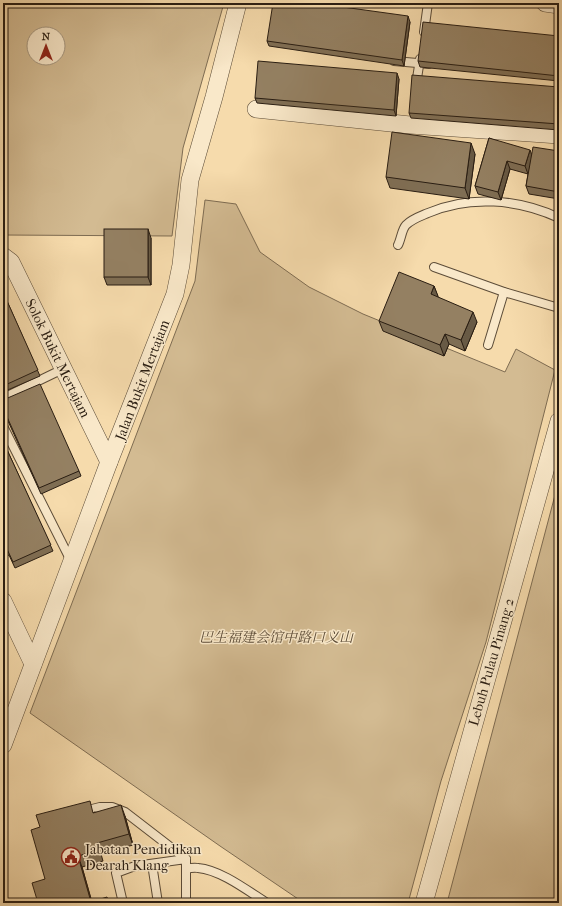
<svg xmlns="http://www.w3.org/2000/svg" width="562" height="906" viewBox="0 0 562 906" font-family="'IM FELL French Canon','Noto Serif SC',serif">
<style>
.green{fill:#d3bb92;stroke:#7e6c52;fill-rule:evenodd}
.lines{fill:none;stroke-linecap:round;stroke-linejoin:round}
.lane-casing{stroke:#5c4c38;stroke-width:10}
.street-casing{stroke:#5c4c38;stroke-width:18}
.lane{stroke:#f9e8c9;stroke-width:8}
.street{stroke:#f9e8c9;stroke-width:17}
.wall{fill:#7f6e54;stroke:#291d12}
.shaded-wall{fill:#685a45;stroke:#291d12}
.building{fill:#948062;stroke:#291d12}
.labels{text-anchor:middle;stroke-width:3;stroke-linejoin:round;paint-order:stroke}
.street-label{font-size:14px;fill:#291d12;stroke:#f9e8c9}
.park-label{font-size:14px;font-style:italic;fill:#5c4c38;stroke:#f9e8c9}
.poi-label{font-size:14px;fill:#291d12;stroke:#f9e8c9;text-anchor:start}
</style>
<rect width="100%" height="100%" fill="#f6dbac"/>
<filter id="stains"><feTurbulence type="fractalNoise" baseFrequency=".005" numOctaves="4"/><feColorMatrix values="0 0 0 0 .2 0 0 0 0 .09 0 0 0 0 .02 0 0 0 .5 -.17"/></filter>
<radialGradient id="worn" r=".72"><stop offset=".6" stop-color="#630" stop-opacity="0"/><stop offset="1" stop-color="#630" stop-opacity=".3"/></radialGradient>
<g class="green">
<path d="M3,3H224L183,148L172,236L3,235ZM34,34H58V58H34Z"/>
<polygon points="205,200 236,204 260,252 309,287 363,314 505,372 516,349 555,370 486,642 441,781 408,903 304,903 220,846 30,713 195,281"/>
<polygon points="559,480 559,903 447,903"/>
</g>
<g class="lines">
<g class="lane-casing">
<g id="lane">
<polyline points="424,32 428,3"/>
<polyline points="394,61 429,64"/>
<polyline points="416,85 420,59"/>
<path d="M398,245C401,239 402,229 406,225C412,219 421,216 428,213C469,195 519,199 559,218"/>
<polyline points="434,267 504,292 559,308"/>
<polyline points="488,345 504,292"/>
<polyline points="3,398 63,369"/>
<polyline points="3,426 71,561"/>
<polyline points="84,811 100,807 112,807 125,812 186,859"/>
<polyline points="152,864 158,903"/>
<polyline points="186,869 186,903"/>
<path d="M123,903L116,873L135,866L186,859V869C190,868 194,867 198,868C221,870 248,891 267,903"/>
</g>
</g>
<g class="street-casing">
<g id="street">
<polyline points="545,3 559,5"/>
<polyline points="256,109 410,125 559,135"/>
<polyline points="3,256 11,262 109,462"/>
<polyline points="3,601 33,664"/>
<polyline points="3,745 109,462 175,294 181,265 190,180 214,97 238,3"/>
<polyline points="424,903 559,421"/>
</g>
</g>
<use href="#lane" class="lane"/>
<use href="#street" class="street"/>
</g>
<g class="wall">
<polygon points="410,22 404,66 269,46 267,41"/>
<polygon points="559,36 559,81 420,67 418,61"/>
<polygon points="399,79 396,116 257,103 255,98"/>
<polygon points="559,87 559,130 411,118 409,113"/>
<polygon points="489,138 531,155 559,151 559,199 529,194 526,186 528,174 510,169 501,200 478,194 475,186"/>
<polygon points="475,154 469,199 390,188 386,177"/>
<polygon points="151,238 151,285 107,285 104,277"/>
<polygon points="434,286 438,297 477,322 465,351 449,344 444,356 383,331 379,321"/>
<polygon points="3,292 40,376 3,392"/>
<polygon points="3,400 79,471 81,476 41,494 3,410"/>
<polygon points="3,441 53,551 15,568 9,555 3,558"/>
<polygon points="94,812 125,816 133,845 101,854 103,861 82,867 92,902 38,903 45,879"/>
</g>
<g class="shaded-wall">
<polygon points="408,16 410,22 404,66 402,60"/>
<polygon points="397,73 399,79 396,116 394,110"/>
<polygon points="471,143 475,154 469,199 465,188"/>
<polygon points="530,150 533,158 528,174 525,166"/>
<polygon points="507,161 510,169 501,200 498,192"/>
<polygon points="148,229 151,238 151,285 148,277"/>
<polygon points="434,286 438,296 434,305 431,294"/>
<polygon points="473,312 477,322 465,351 461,340"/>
<polygon points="445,334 449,344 444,356 440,345"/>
<polygon points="121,805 125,816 133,845 129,834"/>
<polygon points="78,856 82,867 92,903 91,903"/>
</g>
<g class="building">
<polygon points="273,3 314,3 408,16 402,60 267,41"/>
<polygon points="423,22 559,36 559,76 418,61"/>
<polygon points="258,61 397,73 394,110 255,98"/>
<polygon points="412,75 559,87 559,124 409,113"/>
<polygon points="392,132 471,143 465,188 386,177"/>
<polygon points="489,138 530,150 525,166 507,161 498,192 475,186"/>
<polygon points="533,147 559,151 559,192 526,186"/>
<rect x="104" y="229" width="44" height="48"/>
<polygon points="399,272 434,286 431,294 473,312 461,340 445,334 440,345 379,321"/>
<polygon points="3,292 38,370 3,386"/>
<polygon points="40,384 79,471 39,488 3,408 3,400"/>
<polygon points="3,441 51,545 13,562 7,549 3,551"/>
<polygon points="90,801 93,813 121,805 129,834 97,843 99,850 78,856 91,902 107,897 109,903 38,903 32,883 45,879 31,830 40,827 36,815"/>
</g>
<defs>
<g id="civic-ring" transform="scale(1)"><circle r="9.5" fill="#f9e8c9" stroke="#8f2418" stroke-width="1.5"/><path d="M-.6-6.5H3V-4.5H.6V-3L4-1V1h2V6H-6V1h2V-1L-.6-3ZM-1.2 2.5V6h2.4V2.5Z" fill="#8f2418"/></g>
</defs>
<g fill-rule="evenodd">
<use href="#civic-ring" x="71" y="857"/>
</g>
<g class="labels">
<g class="street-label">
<text transform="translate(58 358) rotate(64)" y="5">Solok Bukit Mertajam</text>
<text transform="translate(142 380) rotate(-69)" y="5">Jalan Bukit Mertajam</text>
<text transform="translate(491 662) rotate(-74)" y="5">Lebuh Pulau Pinang 2</text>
</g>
<g class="park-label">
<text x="276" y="642">巴生福建会馆中路口义山</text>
</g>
<g class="poi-label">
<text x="85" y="854">Jabatan Pendidikan<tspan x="85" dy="16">Dearah Klang</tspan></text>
</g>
</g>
<rect width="562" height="906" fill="none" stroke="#f6dbac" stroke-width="16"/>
<rect x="4" y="4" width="554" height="898" fill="none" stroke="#291d12" stroke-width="2"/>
<rect x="8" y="8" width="546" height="890" fill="none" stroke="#291d12"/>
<g transform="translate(46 46)"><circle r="19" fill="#f9e8c9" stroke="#a69780"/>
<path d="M0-3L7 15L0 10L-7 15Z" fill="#8f2418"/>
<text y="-6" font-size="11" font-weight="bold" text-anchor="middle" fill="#291d12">N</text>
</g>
<rect width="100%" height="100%" filter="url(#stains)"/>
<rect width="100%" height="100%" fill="url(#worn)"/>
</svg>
